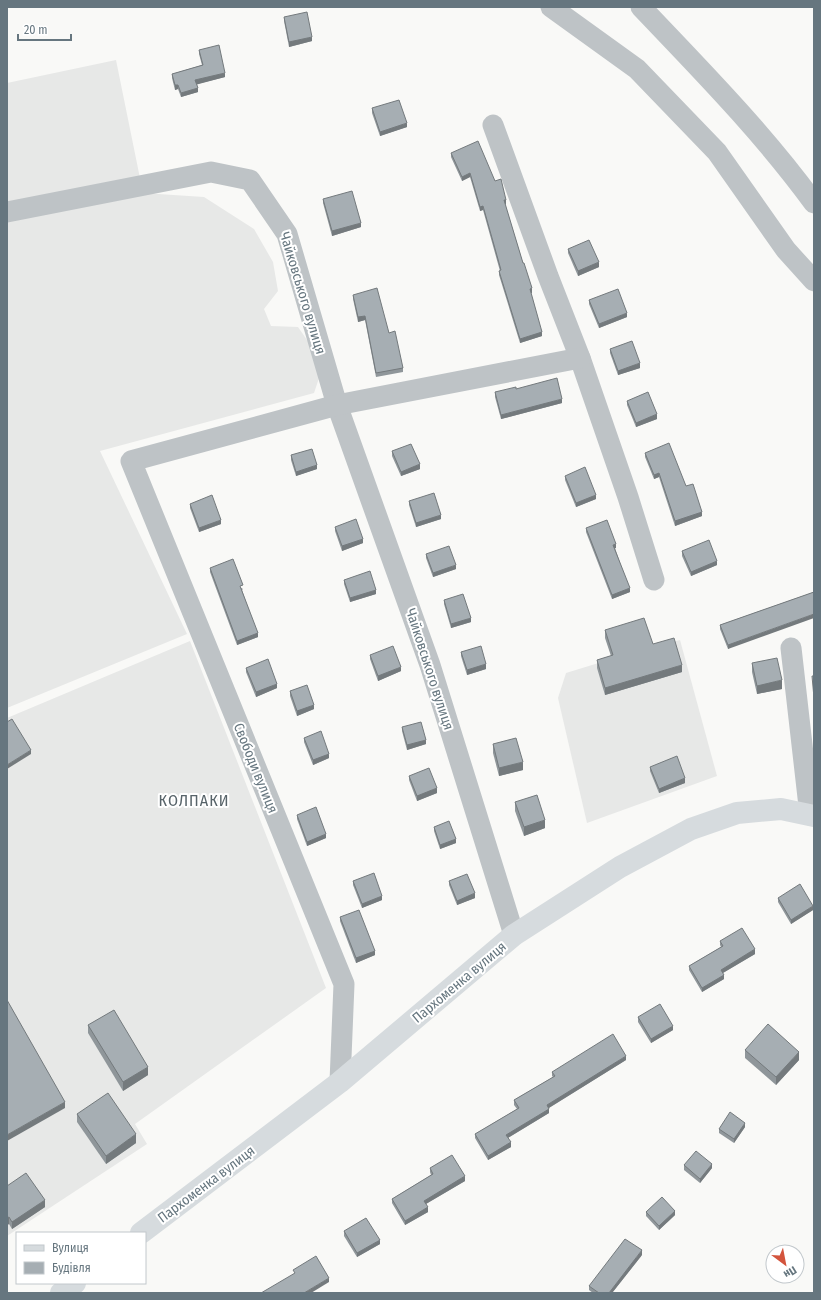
<svg xmlns="http://www.w3.org/2000/svg" width="821" height="1300" viewBox="0 0 821 1300" font-family="'Fira Sans Condensed',sans-serif">
<style>
.built{fill:#e7e8e7}
.lines{fill:none;stroke-linecap:round;stroke-linejoin:round}
.minor{stroke:#bec3c6;stroke-width:21}
.secondary{stroke:#d6dbde;stroke-width:22}
.wall{fill:#8f969a}
.shaded-wall{fill:#747a7d}
.building{fill:#a6aeb3;stroke:#747a7d}
.labels{text-anchor:middle;stroke-width:4;stroke-linejoin:round;paint-order:stroke}
.street-label{font-size:14px;fill:#66767f;stroke:#fff}
.quarter-label{font-size:16px;letter-spacing:1px;fill:#58646a;stroke:#fff}
</style>
<rect width="100%" height="100%" fill="#f9f9f7"/>
<g class="built">
<polygon points="116,60 143,193 204,197 254,229 273,262 278,291 264,309 271,326 298,327 314,350 320,375 314,393 100,451 187,634 7,708 7,83"/>
<polygon points="680,640 717,776 587,823 558,698 566,673 644,649"/>
<polygon points="190,641 326,988 135,1124 147,1144 7,1236 7,718"/>
</g>
<g class="lines">
<g class="minor">
<polyline points="551,7 637,69 717,152 786,250 814,281"/>
<path d="M641,7C701,70 763,133 814,203"/>
<polyline points="493,125 548,276 580,358 628,497 654,580"/>
<polyline points="7,212 211,172 250,180 287,234 337,405 430,665 514,935"/>
<polyline points="791,648 810,815"/>
<polyline points="340,1082 344,984 131,461 337,405 580,358"/>
</g>
<g class="secondary">
<polyline points="141,1233 340,1082 514,935 620,867 691,829 737,813 781,809 814,816"/>
<polyline points="61,1293 75,1283"/>
</g>
</g>
<g class="wall">
<polygon points="284,17 312,41 289,47 284,21"/>
<polygon points="199,50 225,77 197,84 198,92 181,97 178,89 175,90 172,78 172,74 202,65 199,54"/>
<polygon points="372,108 407,127 380,136 372,113"/>
<polygon points="451,153 495,181 506,204 505,204 523,263 532,293 531,293 542,336 520,343 499,275 499,271 500,271 483,210 480,211 470,177 462,181 451,157"/>
<polygon points="323,199 361,227 332,236 323,203"/>
<polygon points="568,249 599,267 578,276 568,253"/>
<polygon points="353,295 389,333 403,368 403,372 376,377 365,320 358,322 353,299"/>
<polygon points="589,300 627,317 599,328 589,304"/>
<polygon points="610,349 640,368 618,375 610,353"/>
<polygon points="516,389 562,403 501,419 495,397 495,392"/>
<polygon points="627,401 657,419 636,427 627,405"/>
<polygon points="392,451 420,469 401,476 392,456"/>
<polygon points="645,453 702,516 675,526 659,477 654,479 645,457"/>
<polygon points="291,455 317,469 296,476 291,460"/>
<polygon points="565,476 596,499 576,507 565,480"/>
<polygon points="409,501 441,519 416,527 409,505"/>
<polygon points="190,504 221,524 199,532 190,508"/>
<polygon points="335,527 363,543 342,551 335,531"/>
<polygon points="586,528 616,548 615,548 630,592 612,599 586,532"/>
<polygon points="682,551 717,565 691,576 682,556"/>
<polygon points="426,554 456,569 433,577 426,558"/>
<polygon points="210,568 243,589 242,590 258,637 237,645 210,572"/>
<polygon points="344,580 376,594 350,602 344,584"/>
<polygon points="814,592 728,649 720,629 720,625"/>
<polygon points="444,600 471,622 451,628 444,604"/>
<polygon points="605,630 653,644 682,672 605,695 597,668 597,660 611,656 605,638"/>
<polygon points="461,652 486,669 467,675 461,656"/>
<polygon points="370,655 401,671 378,681 370,659"/>
<polygon points="752,663 782,689 757,694 752,672"/>
<polygon points="246,668 277,688 256,697 246,672"/>
<polygon points="290,691 314,709 297,716 290,696"/>
<polygon points="402,727 426,744 407,750 402,731"/>
<polygon points="304,738 329,758 313,765 304,742"/>
<polygon points="493,744 523,770 499,776 493,753"/>
<polygon points="650,767 685,783 659,793 650,771"/>
<polygon points="409,776 437,793 417,801 409,780"/>
<polygon points="515,802 545,828 524,836 515,811"/>
<polygon points="297,815 326,838 307,846 297,819"/>
<polygon points="434,827 456,843 440,849 434,831"/>
<polygon points="353,881 382,900 362,908 353,885"/>
<polygon points="449,881 475,898 457,905 449,885"/>
<polygon points="778,898 813,910 791,924 778,902"/>
<polygon points="340,917 375,955 356,963 340,921"/>
<polygon points="720,941 755,954 723,973 724,979 702,992 689,970 689,966 721,947 720,945"/>
<polygon points="638,1017 673,1030 651,1043 638,1022"/>
<polygon points="88,1025 148,1075 123,1091 88,1033"/>
<polygon points="745,1050 799,1060 776,1085 745,1058"/>
<polygon points="626,1060 549,1108 549,1113 508,1138 511,1147 488,1160 475,1138 475,1134 517,1109 514,1105 514,1100 553,1077 552,1076 552,1072"/>
<polygon points="77,1114 136,1143 106,1164 77,1122"/>
<polygon points="745,1127 734,1143 719,1133 719,1129"/>
<polygon points="684,1165 712,1168 700,1183 684,1170"/>
<polygon points="430,1168 465,1181 426,1204 428,1212 405,1225 392,1203 392,1199 431,1175 430,1172"/>
<polygon points="7,1186 45,1207 12,1229 9,1224 7,1225"/>
<polygon points="646,1212 675,1215 659,1230 646,1216"/>
<polygon points="344,1231 380,1244 357,1257 344,1236"/>
<polygon points="642,1255 612,1293 593,1293 589,1290 589,1286"/>
</g>
<g class="shaded-wall">
<polygon points="312,37 312,41 289,47 289,42"/>
<polygon points="225,73 225,77 195,85 195,80"/>
<polygon points="175,85 178,85 178,89 175,90"/>
<polygon points="198,88 198,92 181,97 181,93"/>
<polygon points="407,123 407,127 380,136 380,132"/>
<polygon points="470,173 470,177 462,181 462,177"/>
<polygon points="504,200 506,200 506,204 504,205"/>
<polygon points="483,206 483,210 480,211 480,207"/>
<polygon points="361,223 361,227 332,236 332,231"/>
<polygon points="599,262 599,267 578,276 578,271"/>
<polygon points="532,288 532,293 530,293 530,289"/>
<polygon points="627,313 627,317 599,328 599,324"/>
<polygon points="365,316 365,320 358,322 358,317"/>
<polygon points="542,332 542,336 520,343 520,339"/>
<polygon points="640,363 640,368 618,375 618,371"/>
<polygon points="562,399 562,403 501,419 501,415"/>
<polygon points="657,414 657,419 636,427 636,423"/>
<polygon points="420,464 420,469 401,476 401,472"/>
<polygon points="317,465 317,469 296,476 296,472"/>
<polygon points="659,473 659,477 654,479 654,475"/>
<polygon points="596,495 596,499 576,507 576,503"/>
<polygon points="702,512 702,516 675,526 675,521"/>
<polygon points="441,515 441,519 416,527 416,523"/>
<polygon points="221,520 221,524 199,532 199,528"/>
<polygon points="363,539 363,543 342,551 342,546"/>
<polygon points="616,544 616,548 613,549 613,545"/>
<polygon points="717,561 717,565 691,576 691,572"/>
<polygon points="456,565 456,569 433,577 433,573"/>
<polygon points="630,588 630,592 612,599 612,595"/>
<polygon points="376,590 376,594 350,602 350,598"/>
<polygon points="814,614 814,618 728,649 728,645"/>
<polygon points="471,618 471,622 451,628 451,624"/>
<polygon points="258,633 258,637 237,645 237,641"/>
<polygon points="486,664 486,669 467,675 467,670"/>
<polygon points="682,665 682,672 605,695 605,688"/>
<polygon points="401,667 401,671 378,681 378,676"/>
<polygon points="782,680 782,689 757,694 757,686"/>
<polygon points="277,684 277,688 256,697 256,692"/>
<polygon points="314,705 314,709 297,716 297,711"/>
<polygon points="426,740 426,744 407,750 407,745"/>
<polygon points="31,750 31,754 7,769 7,765"/>
<polygon points="329,754 329,758 313,765 313,760"/>
<polygon points="523,762 523,770 499,776 499,768"/>
<polygon points="685,778 685,783 659,793 659,789"/>
<polygon points="437,788 437,793 417,801 417,796"/>
<polygon points="545,820 545,828 524,836 524,827"/>
<polygon points="326,834 326,838 307,846 307,842"/>
<polygon points="456,839 456,843 440,849 440,845"/>
<polygon points="475,893 475,898 457,905 457,901"/>
<polygon points="382,896 382,900 362,908 362,904"/>
<polygon points="813,906 813,910 791,924 791,920"/>
<polygon points="755,949 755,954 721,974 721,970"/>
<polygon points="375,951 375,955 356,963 356,958"/>
<polygon points="724,975 724,979 702,992 702,988"/>
<polygon points="673,1026 673,1030 651,1043 651,1039"/>
<polygon points="799,1052 799,1060 776,1085 776,1077"/>
<polygon points="626,1056 626,1060 547,1109 547,1105"/>
<polygon points="148,1067 148,1075 123,1091 123,1082"/>
<polygon points="65,1102 65,1108 7,1141 7,1135"/>
<polygon points="549,1109 549,1113 506,1139 506,1135"/>
<polygon points="745,1123 745,1127 734,1143 734,1139"/>
<polygon points="136,1134 136,1143 106,1164 106,1156"/>
<polygon points="511,1142 511,1147 488,1160 488,1156"/>
<polygon points="712,1164 712,1168 700,1183 700,1179"/>
<polygon points="465,1176 465,1181 424,1205 424,1201"/>
<polygon points="45,1200 45,1207 12,1229 12,1222"/>
<polygon points="428,1207 428,1212 405,1225 405,1221"/>
<polygon points="675,1211 675,1215 659,1230 659,1226"/>
<polygon points="9,1217 9,1224 7,1225 7,1218"/>
<polygon points="380,1240 380,1244 357,1257 357,1253"/>
<polygon points="642,1250 642,1255 612,1293 609,1293"/>
<polygon points="329,1278 329,1282 311,1293 304,1293"/>
</g>
<g class="building">
<polygon points="307,12 312,37 289,42 284,17"/>
<polygon points="219,45 225,73 195,80 198,88 181,93 178,85 175,85 172,74 203,65 199,50"/>
<polygon points="399,100 407,123 380,132 372,108"/>
<polygon points="478,141 495,181 501,179 506,200 504,200 523,263 524,263 532,288 530,289 542,332 520,339 499,271 501,270 483,206 480,207 470,173 462,177 451,153"/>
<polygon points="352,191 361,223 332,231 323,199"/>
<polygon points="589,240 599,262 578,271 568,249"/>
<polygon points="377,288 389,333 395,331 403,368 376,373 365,316 358,317 353,295"/>
<polygon points="618,289 627,313 599,324 589,300"/>
<polygon points="632,341 640,363 618,371 610,349"/>
<polygon points="557,378 562,399 501,415 495,392 516,387 516,389"/>
<polygon points="648,392 657,414 636,423 627,401"/>
<polygon points="669,443 686,486 693,484 702,512 675,521 659,473 654,475 645,453"/>
<polygon points="411,444 420,464 401,472 392,451"/>
<polygon points="312,449 317,465 296,472 291,455"/>
<polygon points="585,467 596,495 576,503 565,476"/>
<polygon points="434,493 441,515 416,523 409,501"/>
<polygon points="212,495 221,520 199,528 190,504"/>
<polygon points="356,519 363,539 342,546 335,527"/>
<polygon points="607,520 616,544 613,545 630,588 612,595 586,528"/>
<polygon points="709,540 717,561 691,572 682,551"/>
<polygon points="449,546 456,565 433,573 426,554"/>
<polygon points="233,559 243,585 240,586 258,633 237,641 210,568"/>
<polygon points="370,571 376,590 350,598 344,580"/>
<polygon points="814,592 814,614 728,645 720,625"/>
<polygon points="463,594 471,618 451,624 444,600"/>
<polygon points="644,618 653,644 674,638 682,665 605,688 597,660 613,655 605,630"/>
<polygon points="393,646 401,667 378,676 370,655"/>
<polygon points="481,646 486,664 467,670 461,652"/>
<polygon points="777,658 782,680 757,686 752,663"/>
<polygon points="268,659 277,684 256,692 246,668"/>
<polygon points="812,676 814,676 814,698"/>
<polygon points="307,685 314,705 297,711 290,691"/>
<polygon points="12,719 31,750 7,765 7,722"/>
<polygon points="421,722 426,740 407,745 402,727"/>
<polygon points="321,731 329,754 313,760 304,738"/>
<polygon points="516,738 523,762 499,768 493,744"/>
<polygon points="677,756 685,778 659,789 650,767"/>
<polygon points="429,768 437,788 417,796 409,776"/>
<polygon points="537,795 545,820 524,827 515,802"/>
<polygon points="316,807 326,834 307,842 297,815"/>
<polygon points="449,821 456,839 440,845 434,827"/>
<polygon points="374,873 382,896 362,904 353,881"/>
<polygon points="467,874 475,893 457,901 449,881"/>
<polygon points="800,884 813,906 791,920 778,898"/>
<polygon points="359,910 375,951 356,958 340,917"/>
<polygon points="742,928 755,949 721,970 724,975 702,988 689,966 723,946 720,941"/>
<polygon points="7,1000 65,1102 7,1135"/>
<polygon points="660,1004 673,1026 651,1039 638,1017"/>
<polygon points="114,1010 148,1067 123,1082 88,1025"/>
<polygon points="768,1024 799,1052 776,1077 745,1050"/>
<polygon points="613,1034 626,1056 547,1105 549,1109 506,1135 511,1142 488,1156 475,1134 519,1108 514,1100 555,1076 552,1072"/>
<polygon points="108,1093 136,1134 106,1156 77,1114"/>
<polygon points="730,1112 745,1123 734,1139 719,1129"/>
<polygon points="696,1151 712,1164 700,1179 684,1165"/>
<polygon points="452,1155 465,1176 424,1201 428,1207 405,1221 392,1199 433,1174 430,1168"/>
<polygon points="26,1173 45,1200 12,1222 9,1217 7,1218 7,1186"/>
<polygon points="662,1197 675,1211 659,1226 646,1212"/>
<polygon points="366,1218 380,1240 357,1253 344,1231"/>
<polygon points="625,1239 642,1250 609,1293 599,1293 589,1286"/>
<polygon points="316,1256 329,1278 304,1293 261,1293 295,1273 293,1270"/>
</g>
<g class="labels">
<g class="street-label">
<text transform="translate(303 293) rotate(73)" y="5">Чайковського вулиця</text>
<text transform="translate(430 669) rotate(72)" y="5">Чайковського вулиця</text>
<text transform="translate(256 768) rotate(68)" y="5">Свободи вулиця</text>
<text transform="translate(459 982) rotate(-40)" y="5">Пархоменка вулиця</text>
<text transform="translate(206 1184) rotate(-37)" y="5">Пархоменка вулиця</text>
</g>
<g class="quarter-label">
<text x="194" y="806">КОЛПАКИ</text>
</g>
</g>
<rect width="821" height="1300" fill="none" stroke="#66767f" stroke-width="16"/>
<rect x="16" y="1232" width="130" height="52" fill="#ffffff" stroke="#c2c8cc"/>
<rect x="24" y="1245" width="20" height="6" fill="#d6dbde" stroke="#c2c8cc"/>
<text x="52" y="1252" font-size="12" fill="#66767f">Вулиця</text>
<rect x="24" y="1262" width="20" height="12" fill="#a6aeb3" stroke="#c2c8cc"/>
<text x="52" y="1272" font-size="12" fill="#66767f">Будівля</text>
<g transform="translate(785 1264) rotate(148)"><circle r="19" fill="#ffffff" stroke="#c2c8cc"/>
<path d="M0-3L7 15L0 10L-7 15Z" fill="#d3543d"/>
<text y="-6" font-size="11" font-weight="bold" text-anchor="middle" fill="#66767f">Пн</text>
</g>
<path d="M18 34v6h53v-6" fill="none" stroke="#66767f" stroke-width="2"/>
<text x="24" y="34" font-size="12" fill="#66767f" stroke="#ffffff" stroke-width="3" paint-order="stroke">20 m</text>
</svg>
